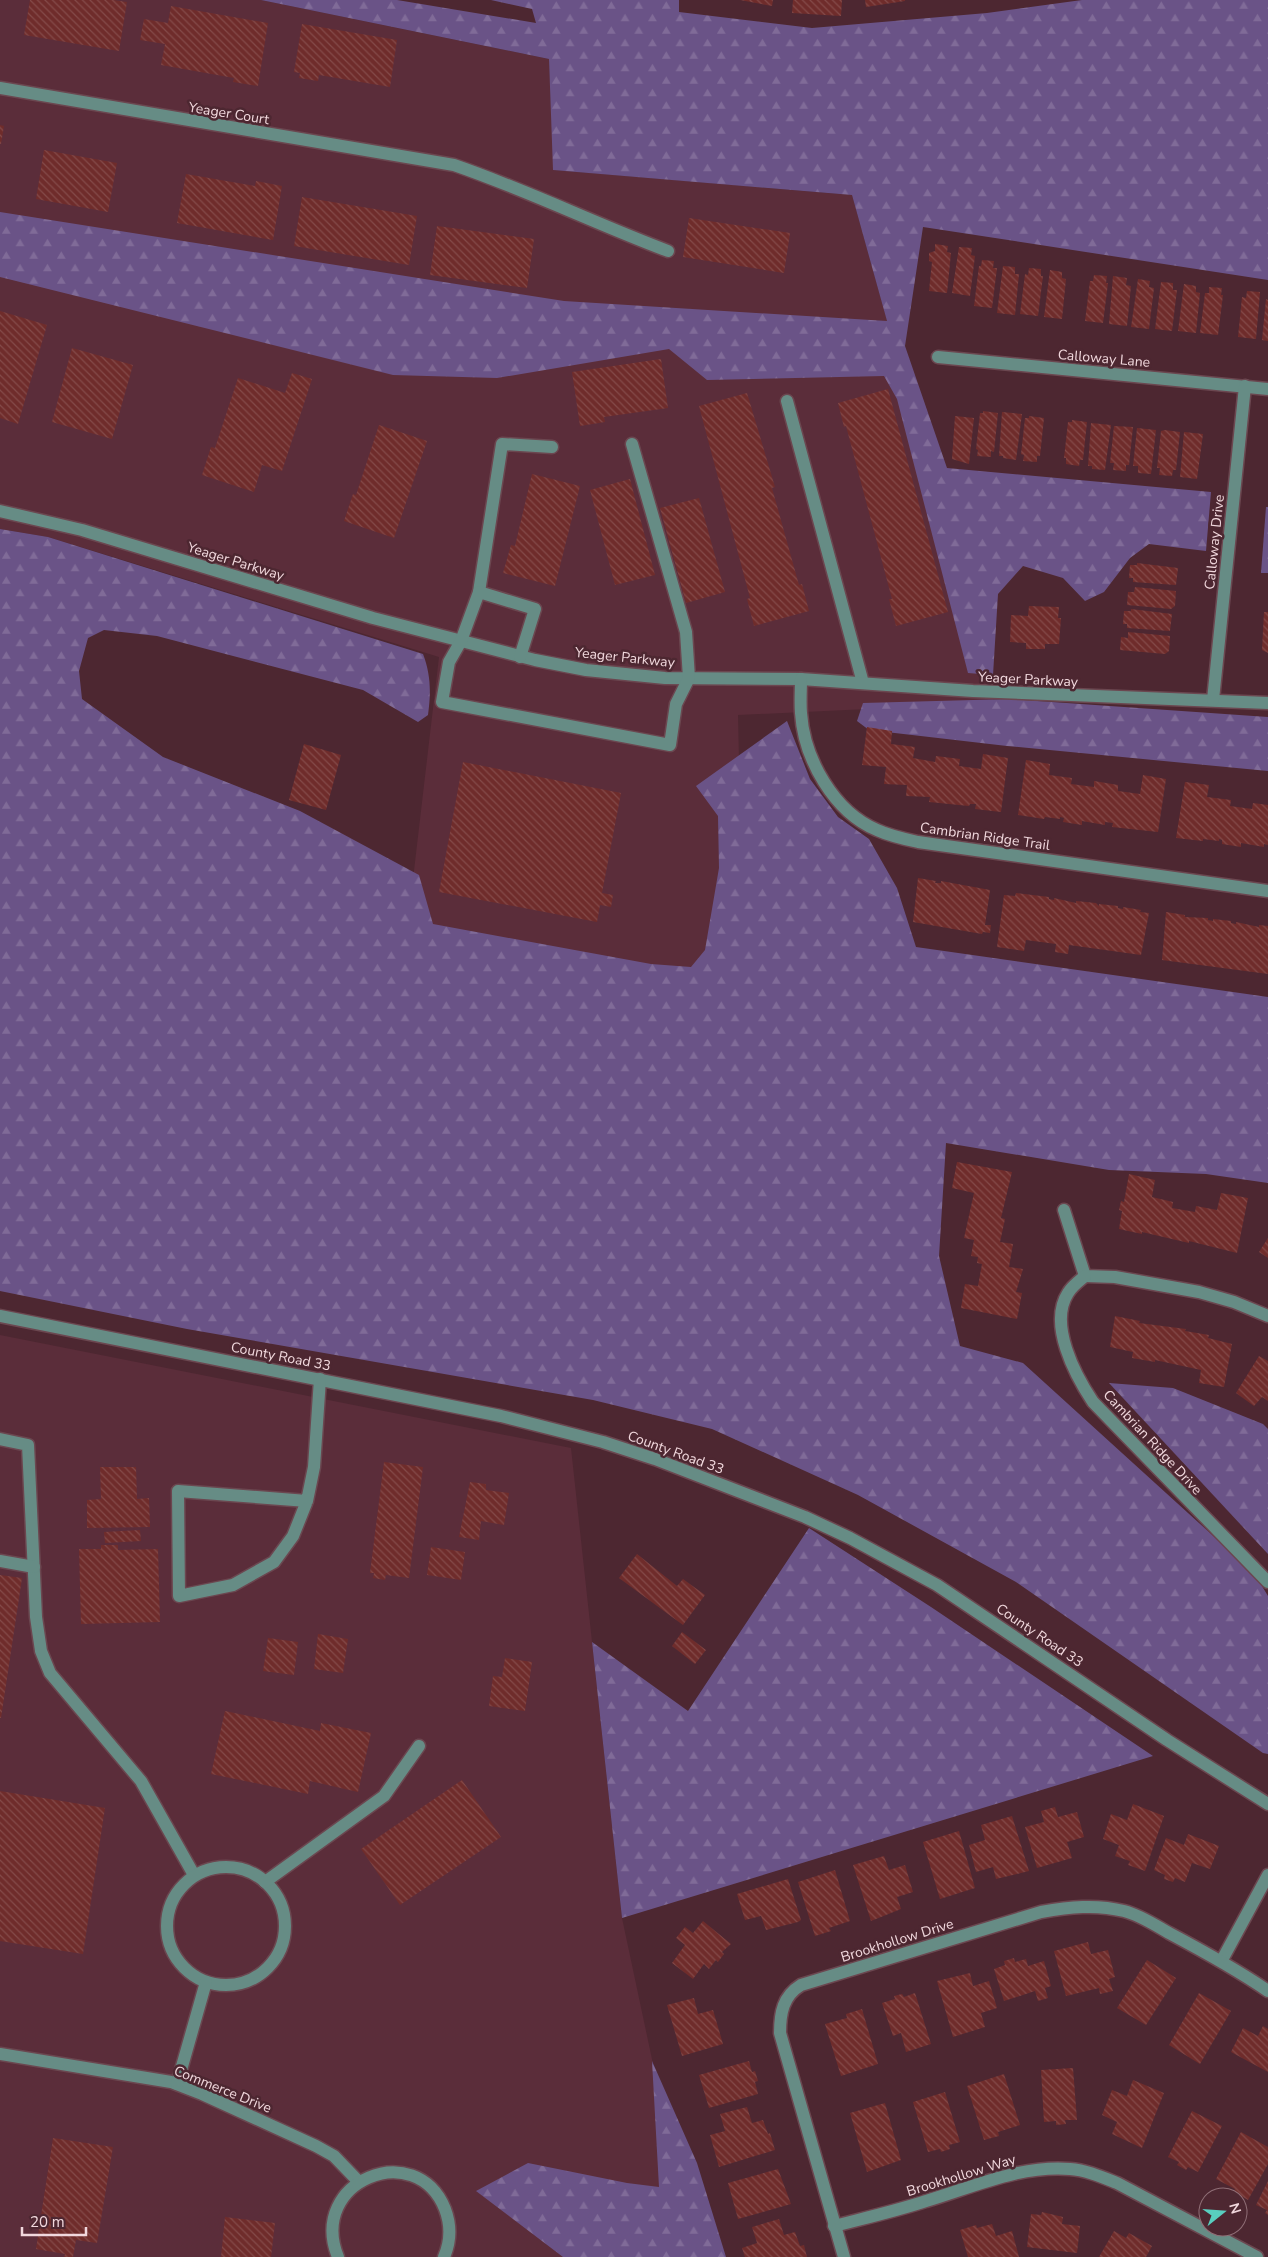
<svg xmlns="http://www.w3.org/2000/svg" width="1268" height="2257" viewBox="0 0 1268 2257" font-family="'Nunito Sans',sans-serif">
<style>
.built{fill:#5b2d3a}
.forest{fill:url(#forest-firs)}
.building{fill:url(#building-back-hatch)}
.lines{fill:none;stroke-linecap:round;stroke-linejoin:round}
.minor-casing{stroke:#6b4750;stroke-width:15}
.minor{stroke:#668c85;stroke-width:12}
.labels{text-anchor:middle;stroke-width:5;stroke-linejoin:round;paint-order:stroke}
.street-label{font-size:14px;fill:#f1d8dd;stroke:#4d2731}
</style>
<defs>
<pattern id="forest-firs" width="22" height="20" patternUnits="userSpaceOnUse" patternTransform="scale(1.25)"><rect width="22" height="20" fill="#6a5387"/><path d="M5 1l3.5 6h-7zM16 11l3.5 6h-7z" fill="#806b98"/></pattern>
<pattern id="building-back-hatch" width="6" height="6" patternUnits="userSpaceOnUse" patternTransform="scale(1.25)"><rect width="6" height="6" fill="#6f2c2b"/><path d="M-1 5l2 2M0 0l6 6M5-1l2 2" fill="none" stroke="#844a49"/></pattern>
</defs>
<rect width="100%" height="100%" fill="#4d2731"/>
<g class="built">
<polygon points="0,0 261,0 549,59 554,170 852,195 994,703 738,715 744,982 406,939 439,657 48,537 0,529"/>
<polygon points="0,1335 571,1448 622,1918 694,2257 0,2257"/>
</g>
<g class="forest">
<polygon points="261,0 397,0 536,23 532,9 491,0 679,0 679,12 812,28 987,13 1082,0 1268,0 1268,280 923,227 905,346 947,468 1211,492 1206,551 1149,544 1130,558 1104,592 1085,601 1063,578 1023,566 998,594 993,675 968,673 897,399 884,376 707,380 669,349 497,378 393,375 0,277 0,212 564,301 887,321 852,195 553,170 549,59"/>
<polygon points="1266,507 1268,507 1268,573 1261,573"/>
<path d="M0,529L48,537L423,654C431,675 431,693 428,715L418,722L363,690L157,636L104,630L88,638L79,671L82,699L163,757L300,811L419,875L433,924L651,964L691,967L705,950L719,868L718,816L696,786L787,721L810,779L838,817L869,839L897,888L916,947L1268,997V1183L1206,1174L1109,1170L946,1143L939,1256L960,1346L1023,1363L1254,1573L1268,1596V1754L1263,1753L1016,1582L858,1495L712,1429L593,1400L187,1329L0,1291Z"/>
<polygon points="1010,699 1268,717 1268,771 1007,746 869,730 857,721 863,703"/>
<polygon points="1109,1383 1173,1388 1263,1424 1268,1429 1268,1554"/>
<polygon points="809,1528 931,1607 1153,1756 622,1918 592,1642 688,1711"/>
<polygon points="652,2061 697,2163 726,2257 563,2257 476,2191 528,2163 627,2183 659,2187"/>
</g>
<g class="building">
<polygon points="30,0 113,0 127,2 119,51 24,35"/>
<polygon points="740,0 773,0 772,6"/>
<polygon points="793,0 842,0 841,16 792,13"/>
<polygon points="865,0 905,0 905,1 866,7"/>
<polygon points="171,6 268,23 258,86 233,82 234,78 161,65 165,44 140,40 144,19 168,23"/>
<polygon points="302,24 397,40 390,87 319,75 318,81 299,78 300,73 294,72"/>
<polygon points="0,125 4,126 1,144 0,144"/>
<polygon points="44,150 117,163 108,212 36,199"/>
<polygon points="186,174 255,186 256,181 282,186 273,240 177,223"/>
<polygon points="302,197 417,216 409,265 294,246"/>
<polygon points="689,218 790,233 784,273 683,257"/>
<polygon points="437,226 534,239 527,288 430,275"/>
<polygon points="935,244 948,246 947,252 951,253 947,293 929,291 932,262 929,261 929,253 935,251"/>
<polygon points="959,247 972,248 971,255 975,256 970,296 952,293"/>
<polygon points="982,260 994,261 993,268 997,268 992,308 974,306 979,266 981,266"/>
<polygon points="1003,266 1015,267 1015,274 1019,274 1015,315 997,313"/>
<polygon points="1029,268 1041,269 1041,276 1043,276 1038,316 1020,314 1025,274 1028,275"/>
<polygon points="1050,270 1062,272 1062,278 1066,279 1062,319 1044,317"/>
<polygon points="1094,275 1107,276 1106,283 1108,283 1103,323 1085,321 1090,281 1093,281"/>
<polygon points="1113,276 1127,278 1126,285 1131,286 1127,326 1109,324"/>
<polygon points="1138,279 1150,281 1149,287 1154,288 1149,329 1131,327"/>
<polygon points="1161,282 1173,283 1173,290 1177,290 1172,331 1155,329"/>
<polygon points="1184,284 1196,286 1196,292 1200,293 1196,333 1178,331"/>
<polygon points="1209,287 1222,288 1221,295 1223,295 1218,335 1200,333 1205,293 1209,293"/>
<polygon points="1247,291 1260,292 1256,339 1238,337 1242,297 1246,298"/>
<polygon points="1266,299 1268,300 1268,341 1262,340"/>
<polygon points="0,311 47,325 18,424 0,418"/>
<polygon points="72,348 133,365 112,439 52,422"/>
<polygon points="661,359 668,408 604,417 605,422 580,426 572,372"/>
<polygon points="292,373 312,379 282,471 262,465 254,492 202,475 211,447 215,448 238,378 285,393"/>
<polygon points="888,389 948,612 896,626 889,599 892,599 846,426 844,427 838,403"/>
<polygon points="747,393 775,487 772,488 799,585 802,584 809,611 754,626 747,599 750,598 699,406"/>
<polygon points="983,411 998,413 994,452 991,451 991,457 977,456 978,450 976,449 980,413 983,413"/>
<polygon points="1002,412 1022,414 1016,460 1003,458 1003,456 999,456"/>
<polygon points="955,416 974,418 969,464 952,459"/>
<polygon points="1029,416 1044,418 1040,456 1037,456 1037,462 1023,461 1024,455 1021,454 1025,418 1029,418"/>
<polygon points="1072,420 1087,422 1083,460 1080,460 1079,466 1066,464 1066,458 1064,458 1068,422 1072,422"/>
<polygon points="1091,423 1111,425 1105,470 1092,469 1092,466 1088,466"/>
<polygon points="379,425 427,441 394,538 344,521 353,494 356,495"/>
<polygon points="1114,426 1133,427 1129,465 1126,465 1126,471 1113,470 1114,463 1110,463"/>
<polygon points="1137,428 1156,430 1151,474 1138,473 1138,466 1133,466"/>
<polygon points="1165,430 1180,432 1176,470 1173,470 1172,476 1159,475 1160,468 1157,468 1161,431"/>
<polygon points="1184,432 1203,434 1197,479 1180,477"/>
<polygon points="532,474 580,486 555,586 503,573 511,545 515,546"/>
<polygon points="630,479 655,575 615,585 590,490"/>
<polygon points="699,498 725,592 686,603 660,508"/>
<polygon points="1137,563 1178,568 1176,585 1133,582 1133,578 1129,578 1130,565 1137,565"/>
<polygon points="1135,587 1176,591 1175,606 1171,609 1127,605 1128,592 1134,592"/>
<polygon points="1029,606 1059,607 1058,618 1061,618 1059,644 1045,644 1045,649 1026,649 1026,643 1010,642 1011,615 1028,616"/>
<polygon points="1131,609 1172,614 1170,631 1127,628 1127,624 1123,624 1124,611 1131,611"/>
<polygon points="1264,612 1268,612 1268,653 1262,650"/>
<polygon points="1128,632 1170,636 1169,651 1165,654 1120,650 1121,637 1128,638"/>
<polygon points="867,727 892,731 891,744 915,747 913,758 935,762 936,756 960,759 959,766 981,769 983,754 1008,758 1001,812 975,809 976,804 970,804 969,806 929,802 930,797 906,796 907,785 884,784 886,767 862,765"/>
<polygon points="304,744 341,755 326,810 289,800"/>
<polygon points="1026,760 1050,764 1049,775 1072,778 1071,784 1094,787 1094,781 1118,785 1118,791 1140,794 1143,775 1166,779 1158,832 1112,827 1113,823 1105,822 1105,825 1082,821 1082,825 1063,822 1064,818 1060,817 1060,819 1045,817 1044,819 1018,815"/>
<polygon points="463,762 621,793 602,893 613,895 611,907 600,905 597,922 439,892"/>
<polygon points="1185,782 1209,785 1207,797 1231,800 1230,806 1252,809 1253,803 1268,805 1268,845 1264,844 1264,847 1241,843 1241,847 1222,844 1222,840 1219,839 1219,841 1203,839 1203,841 1176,838"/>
<polygon points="918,878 936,881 935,883 941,883 941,881 990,890 985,925 991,925 990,933 983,932 982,934 913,922"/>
<polygon points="1016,893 1049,897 1049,899 1054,900 1054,898 1076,903 1076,901 1096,903 1099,906 1099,904 1118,906 1118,908 1123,909 1123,907 1141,910 1140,912 1149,913 1141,955 1069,945 1068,954 1055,952 1056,944 1026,940 1024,951 997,947 1004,895 1015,896"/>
<polygon points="1166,912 1185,915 1185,917 1208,918 1208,920 1213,921 1213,919 1231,921 1231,923 1236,924 1236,922 1259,927 1259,925 1268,926 1268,974 1162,960"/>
<polygon points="957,1162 1012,1172 1001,1218 1005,1219 1000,1242 1013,1244 1009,1267 1023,1269 1016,1292 1022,1293 1017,1319 961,1308 965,1284 978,1286 982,1264 977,1263 978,1257 971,1256 974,1240 964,1238 974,1193 952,1188"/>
<polygon points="1129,1174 1155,1180 1152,1197 1173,1202 1172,1208 1195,1212 1196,1206 1217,1210 1221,1193 1248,1198 1237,1253 1189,1241 1189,1243 1142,1232 1142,1234 1119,1229 1122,1211 1119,1210 1121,1201 1124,1202"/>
<polygon points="1268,1238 1268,1258 1259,1252"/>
<polygon points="1115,1316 1140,1321 1139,1323 1186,1329 1185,1331 1209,1335 1208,1338 1232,1344 1224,1387 1199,1383 1201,1370 1155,1360 1155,1362 1132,1358 1133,1352 1110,1347"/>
<polygon points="1259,1356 1268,1361 1268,1401 1262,1397 1254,1406 1236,1393"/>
<polygon points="384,1462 423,1467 409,1578 386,1575 385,1580 373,1578 374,1573 370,1573"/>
<polygon points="100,1467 136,1467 137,1499 149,1498 150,1527 87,1528 87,1500 101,1499"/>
<polygon points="470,1482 486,1484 486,1490 509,1493 504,1525 481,1521 479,1540 459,1537"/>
<polygon points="140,1530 141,1541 105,1543 104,1532"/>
<polygon points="101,1545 118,1545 118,1550 158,1549 160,1622 81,1624 79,1549 101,1549"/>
<polygon points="431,1547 465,1552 461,1580 427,1575"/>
<polygon points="637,1554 677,1586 683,1579 705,1595 683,1625 619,1578"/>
<polygon points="0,1575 22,1578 1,1718 0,1718"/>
<polygon points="682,1632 706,1650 695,1664 672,1646"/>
<polygon points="318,1634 348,1639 343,1673 314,1669"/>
<polygon points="268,1638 298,1642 294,1675 263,1671"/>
<polygon points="505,1658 532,1662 525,1711 489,1706 493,1676 502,1677"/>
<polygon points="225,1711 320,1731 321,1723 371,1733 358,1792 310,1781 308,1794 211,1774"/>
<polygon points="462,1780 501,1837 400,1905 361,1849"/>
<polygon points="0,1791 105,1808 83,1954 0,1941"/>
<polygon points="1133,1804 1164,1816 1145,1871 1128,1865 1130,1861 1115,1856 1119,1845 1103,1839 1111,1814 1127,1820"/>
<polygon points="1055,1807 1058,1817 1077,1812 1084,1837 1067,1842 1072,1858 1037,1868 1025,1827 1044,1822 1041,1811"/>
<polygon points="1012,1816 1029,1871 996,1879 993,1867 976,1872 969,1845 985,1840 981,1825"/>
<polygon points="959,1831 975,1888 940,1899 923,1842"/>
<polygon points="1188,1834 1219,1846 1210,1869 1192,1863 1185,1882 1175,1878 1173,1882 1164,1879 1165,1875 1154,1870 1166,1838 1184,1845"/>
<polygon points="884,1856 889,1870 905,1865 913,1892 897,1897 901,1909 871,1921 853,1865"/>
<polygon points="835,1870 850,1921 829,1928 831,1931 815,1936 798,1882"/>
<polygon points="788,1879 801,1920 798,1922 766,1930 761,1916 745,1920 737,1894"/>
<polygon points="703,1921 731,1944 722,1952 724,1954 718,1962 716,1960 709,1969 704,1964 693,1979 672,1963 685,1945 676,1938 685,1927 693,1933"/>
<polygon points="1088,1942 1091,1954 1108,1950 1115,1977 1109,1979 1113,1991 1100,1994 1099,1988 1066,1996 1054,1951"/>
<polygon points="1014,1958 1015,1962 1026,1959 1028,1966 1044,1961 1051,1986 1045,1988 1048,1998 1038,2001 1035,1991 1004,2001 994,1969 1005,1965 1004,1961"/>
<polygon points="1147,1960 1176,1978 1146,2025 1117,2008"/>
<polygon points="970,1973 973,1986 989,1981 997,2008 981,2013 985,2027 953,2037 937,1981"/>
<polygon points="915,1993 931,2044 906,2052 901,2033 893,2036 882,2003 895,1999 894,1996 902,1994 904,1997"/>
<polygon points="1199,1993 1231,2011 1200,2064 1169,2045"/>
<polygon points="694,1998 698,2014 713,2010 723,2044 682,2056 667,2005"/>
<polygon points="862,2009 878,2064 841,2076 825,2024 847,2018 846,2014"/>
<polygon points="1263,2026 1268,2029 1268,2072 1231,2052 1243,2028 1258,2036"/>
<polygon points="749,2061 752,2072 755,2071 758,2081 755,2082 758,2094 709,2108 699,2075"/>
<polygon points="1073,2068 1077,2120 1065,2120 1066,2124 1056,2125 1056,2121 1044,2122 1041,2070"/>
<polygon points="1004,2074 1020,2125 998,2132 999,2136 984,2140 967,2086"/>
<polygon points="1133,2080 1164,2093 1142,2148 1112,2134 1117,2122 1102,2115 1112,2090 1127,2096"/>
<polygon points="945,2092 960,2142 949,2145 950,2149 941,2152 940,2149 928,2152 913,2102"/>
<polygon points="885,2103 901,2160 867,2172 850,2113"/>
<polygon points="747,2107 752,2123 763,2120 768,2134 770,2133 775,2150 719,2167 710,2135 725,2131 720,2114"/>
<polygon points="1192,2111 1222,2126 1198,2172 1188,2167 1186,2170 1177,2165 1179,2162 1168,2157"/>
<polygon points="1241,2132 1268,2147 1268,2164 1248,2200 1234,2192 1235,2189 1216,2179"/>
<polygon points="53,2138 113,2147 97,2243 76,2240 73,2257 64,2257 65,2254 36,2249 38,2236 55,2238 38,2235"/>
<polygon points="778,2169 791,2204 738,2219 728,2183"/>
<polygon points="1268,2181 1268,2215 1265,2213 1267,2210 1256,2205"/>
<polygon points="1042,2212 1063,2217 1062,2224 1080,2226 1077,2253 1027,2247 1031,2214 1041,2215"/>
<polygon points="225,2217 275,2223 271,2257 221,2257"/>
<polygon points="779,2219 784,2235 795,2232 800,2246 804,2245 807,2257 745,2257 742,2248 757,2243 752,2227"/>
<polygon points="992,2224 996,2236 1012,2231 1019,2257 968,2257 960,2230 976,2225 977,2228"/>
<polygon points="1114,2231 1126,2238 1129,2233 1152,2246 1146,2257 1099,2257"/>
</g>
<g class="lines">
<g class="minor-casing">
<g id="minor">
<path d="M0,88L454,165C527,190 596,224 668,251"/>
<polyline points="938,357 1268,389"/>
<polyline points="787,401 863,683"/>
<polyline points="0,511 82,530 373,618 535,660 586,670 665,678 801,679 973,691 1268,703"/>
<polyline points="479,592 502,444 552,447"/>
<polyline points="520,657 535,609 479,592 461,641 449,662 442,702 670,745 676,704 689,678 686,632 632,444"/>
<path d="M801,679C801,690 800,702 801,713C804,759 834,812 877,830C890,836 904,839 918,842L1268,891"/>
<polyline points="1213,700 1245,386"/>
<polyline points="1064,1210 1085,1276 1115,1277 1199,1292 1234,1302 1268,1316"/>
<path d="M1085,1276C1079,1281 1072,1286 1068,1293C1048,1324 1075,1375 1093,1402L1268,1582"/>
<polyline points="0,1316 501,1416 603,1442 655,1459 805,1517 850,1538 937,1585 1167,1740 1268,1804"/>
<polyline points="0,1439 28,1445 36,1617 41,1651 50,1673 141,1781 194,1875"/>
<polyline points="307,1501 178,1491 179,1596 233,1585 274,1562 293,1536 307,1501 314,1467 320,1379"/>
<polyline points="0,1561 34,1567"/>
<circle cx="226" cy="1926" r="59"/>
<polyline points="265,1882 384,1796 419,1746"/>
<polyline points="1222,1960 1268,1875"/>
<polyline points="0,2054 171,2082 202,2094 316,2146 334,2156 359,2182"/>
<polyline points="177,2084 206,1982"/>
<path d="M834,2226C865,2218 896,2211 926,2201C973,2187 1020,2165 1070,2169C1086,2170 1102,2177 1117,2183L1257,2257"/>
<path d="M338,2257C307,2181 416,2137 445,2209C451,2225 451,2241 444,2257"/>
<path d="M844,2257L780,2033C780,2013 783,1996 801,1985L1041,1912C1069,1907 1096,1904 1124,1911C1140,1915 1155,1925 1169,1933C1203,1951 1236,1969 1268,1991"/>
</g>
</g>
<use href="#minor" class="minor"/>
</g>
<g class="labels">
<g class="street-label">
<text transform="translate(229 113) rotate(9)" y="5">Yeager Court</text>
<text transform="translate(1104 358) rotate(5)" y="5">Calloway Lane</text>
<text transform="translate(1214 542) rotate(-84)" y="5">Calloway Drive</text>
<text transform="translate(236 561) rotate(17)" y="5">Yeager Parkway</text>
<text transform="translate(625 657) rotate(6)" y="5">Yeager Parkway</text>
<text transform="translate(1028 679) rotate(3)" y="5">Yeager Parkway</text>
<text transform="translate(985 836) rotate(8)" y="5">Cambrian Ridge Trail</text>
<text transform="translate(281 1356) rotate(11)" y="5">County Road 33</text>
<text transform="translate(1153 1442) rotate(47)" y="5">Cambrian Ridge Drive</text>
<text transform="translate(676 1452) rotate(20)" y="5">County Road 33</text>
<text transform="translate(1040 1635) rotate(34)" y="5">County Road 33</text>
<text transform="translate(897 1940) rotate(-17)" y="5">Brookhollow Drive</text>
<text transform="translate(223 2089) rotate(22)" y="5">Commerce Drive</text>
<text transform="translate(961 2175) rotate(-17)" y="5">Brookhollow Way</text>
</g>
</g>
<g transform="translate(1223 2212) rotate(73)"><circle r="24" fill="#4d2731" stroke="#8f6e76"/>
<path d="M0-4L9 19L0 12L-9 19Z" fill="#59cebf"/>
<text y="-8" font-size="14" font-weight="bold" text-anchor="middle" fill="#f1d8dd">N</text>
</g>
<path d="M22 2227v8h64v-8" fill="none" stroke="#f1d8dd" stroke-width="2.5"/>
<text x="30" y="2227" font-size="15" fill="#f1d8dd" stroke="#4d2731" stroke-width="4" paint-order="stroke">20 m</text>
</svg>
